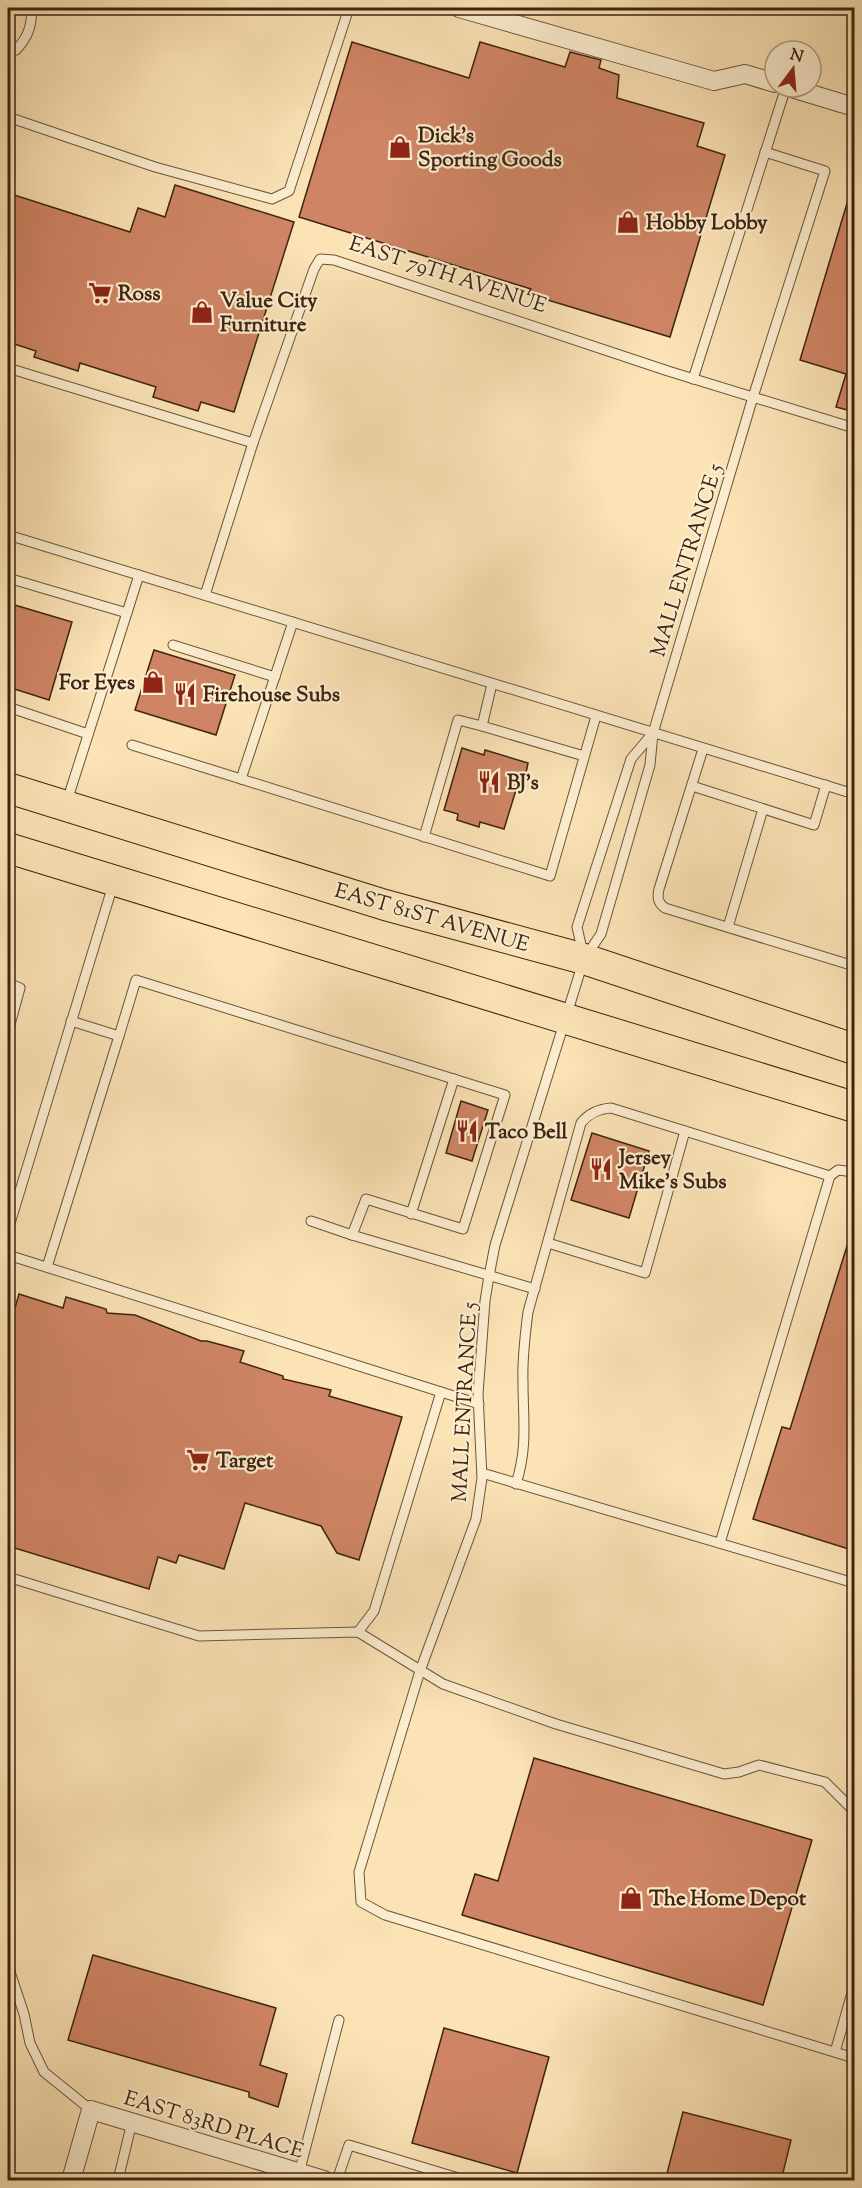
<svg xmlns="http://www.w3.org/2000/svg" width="862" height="2188" viewBox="0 0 862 2188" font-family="'Sorts Mill Goudy',serif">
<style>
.building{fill:#cf8565;stroke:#3d2411;stroke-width:1.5}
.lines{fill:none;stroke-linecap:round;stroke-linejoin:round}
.service-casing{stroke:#6c543a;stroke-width:11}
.minor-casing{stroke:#6c543a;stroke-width:20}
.trunk-casing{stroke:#3d2411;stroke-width:32}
.service{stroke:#fcedcf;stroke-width:9}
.minor{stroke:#fcedcf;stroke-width:18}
.trunk{stroke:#fbe3b5;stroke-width:30}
.labels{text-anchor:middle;stroke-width:4.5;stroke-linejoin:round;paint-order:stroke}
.poi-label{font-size:21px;font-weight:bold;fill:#3d2411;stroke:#fcedcf;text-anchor:start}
.street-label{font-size:21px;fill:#3d2411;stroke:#fcedcf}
</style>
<rect width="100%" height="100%" fill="#fbe3b5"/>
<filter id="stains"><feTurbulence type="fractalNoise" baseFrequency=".00333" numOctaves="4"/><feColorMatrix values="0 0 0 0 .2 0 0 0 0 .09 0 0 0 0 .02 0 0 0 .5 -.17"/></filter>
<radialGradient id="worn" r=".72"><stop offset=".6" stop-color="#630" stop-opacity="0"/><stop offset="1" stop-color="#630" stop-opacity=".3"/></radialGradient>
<g class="building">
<polygon points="352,42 469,78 480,42 565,67 570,52 601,60 599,68 619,75 617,98 704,123 697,146 725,155 670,337 528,294 531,289 299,217"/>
<polygon points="175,185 294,222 234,412 201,402 198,411 153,397 156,387 80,363 78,371 34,357 36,351 8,342 8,193 130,232 138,208 165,217"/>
<polygon points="851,190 855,190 855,412 836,407 846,374 800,360"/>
<polygon points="8,603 72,622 49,700 8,687"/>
<polygon points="154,650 235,675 216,735 135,710"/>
<polygon points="462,748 484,755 485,750 528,763 522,792 516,790 504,829 480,822 479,827 457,820 458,814 444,810"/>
<polygon points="461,1101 488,1110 472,1161 446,1153"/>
<polygon points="592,1133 649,1151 629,1218 571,1200"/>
<polygon points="852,1230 855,1231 855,1551 753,1519 782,1427 790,1429"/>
<polygon points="19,1294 63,1308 66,1297 106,1309 107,1313 135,1315 201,1341 207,1341 244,1351 240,1362 283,1376 283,1379 331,1390 329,1396 402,1417 359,1560 337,1553 321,1526 245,1503 224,1569 179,1555 176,1563 158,1557 149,1589 8,1546 8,1332"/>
<polygon points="534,1758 812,1840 763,2005 462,1915 475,1874 498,1881"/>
<polygon points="93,1955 276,2008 260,2065 287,2074 278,2107 249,2097 249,2092 68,2040"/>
<polygon points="444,2028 549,2057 517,2173 412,2143"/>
<polygon points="683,2112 791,2140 781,2181 665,2181"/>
</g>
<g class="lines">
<g class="service-casing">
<g id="service">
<path d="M8,51L16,50C28,37 31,28 32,10L24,8"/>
<polyline points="8,117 155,167 272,199 289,191 349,8"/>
<polyline points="765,152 825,171 753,397 653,733 650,765 601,934 584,959 495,1245 489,1276 485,1301 478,1394 482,1478 476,1519 420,1671 359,1872 361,1902 385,1915 854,2058"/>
<polyline points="8,368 253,443 314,269 320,259 334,260 668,371 854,428"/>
<polyline points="693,379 786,87"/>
<polyline points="8,535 854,794"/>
<polyline points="8,578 127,613"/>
<polyline points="205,595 253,443"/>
<polyline points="173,645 275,677"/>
<polyline points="492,684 482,726 584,756"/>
<polyline points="8,707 88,734"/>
<polyline points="132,745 241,779 293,622"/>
<path d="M703,749L659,889C657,898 658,903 665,908L854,966"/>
<polyline points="241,779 550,876 596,716"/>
<polyline points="692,786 814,825 826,785"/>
<polyline points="67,801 139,575"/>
<polyline points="424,837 458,720 482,726"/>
<polyline points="728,927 763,809"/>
<polyline points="583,954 577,927 631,759 653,733"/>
<polyline points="8,983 20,988 8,1032"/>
<polyline points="71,1021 119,1036 136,980 505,1095 463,1229 366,1199 352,1235 311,1221"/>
<polyline points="411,1214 454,1079"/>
<polyline points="8,1230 113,885"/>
<polyline points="352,1235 535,1289"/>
<polyline points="548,1243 645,1273 685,1131"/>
<polyline points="8,1255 479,1404"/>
<polyline points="47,1267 119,1036"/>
<polyline points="482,1473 854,1583"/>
<path d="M516,1484C528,1446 523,1420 523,1382C522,1358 525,1336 528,1312L581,1123C589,1113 598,1109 611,1108L830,1176"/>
<polyline points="720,1543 830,1176 838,1170 854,1172"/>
<polyline points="8,1577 199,1636 358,1632 443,1684 556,1724 724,1774 739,1772 759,1765 825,1782 849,1806 854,1808"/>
<polyline points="358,1632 374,1611 441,1392"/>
<polyline points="8,1966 24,2014 30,2043 44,2072 91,2110"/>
<polyline points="835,2052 854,1986"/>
<polyline points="299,2173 339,2020"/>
<polyline points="118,2180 132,2122"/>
<polyline points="337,2180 349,2145 465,2180"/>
</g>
</g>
<g class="minor-casing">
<g id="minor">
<polyline points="459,8 714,81 745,74 775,83"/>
<polyline points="788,87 854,107"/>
<polyline points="71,2180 91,2110 324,2180"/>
</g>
</g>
<g class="trunk-casing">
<g id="trunk">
<polyline points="8,788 385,905 584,959 854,1049"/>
<polyline points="8,848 854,1107"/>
</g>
</g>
<use href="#service" class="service"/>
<use href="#minor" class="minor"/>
<use href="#trunk" class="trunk"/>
</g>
<defs>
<g id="shop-bare" transform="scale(1.8)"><path d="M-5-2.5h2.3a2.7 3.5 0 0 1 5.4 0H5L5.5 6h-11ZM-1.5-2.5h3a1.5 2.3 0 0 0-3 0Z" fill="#8f2418" stroke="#fcedcf" stroke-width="2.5" paint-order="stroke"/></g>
<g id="supermarket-bare" transform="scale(1.8)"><path d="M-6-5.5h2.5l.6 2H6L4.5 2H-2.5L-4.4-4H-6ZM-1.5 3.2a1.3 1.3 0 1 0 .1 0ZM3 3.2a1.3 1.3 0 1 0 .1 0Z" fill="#8f2418" stroke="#fcedcf" stroke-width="2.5" paint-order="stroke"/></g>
<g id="restaurant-bare" transform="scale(1.8)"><path d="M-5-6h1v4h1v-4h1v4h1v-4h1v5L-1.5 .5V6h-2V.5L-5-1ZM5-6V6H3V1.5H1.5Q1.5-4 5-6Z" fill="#8f2418" stroke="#fcedcf" stroke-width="2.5" paint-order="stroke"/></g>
</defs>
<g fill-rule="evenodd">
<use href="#shop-bare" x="400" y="147"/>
<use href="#shop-bare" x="628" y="222"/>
<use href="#supermarket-bare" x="100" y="293"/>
<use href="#shop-bare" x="202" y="312"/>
<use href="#shop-bare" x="153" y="682"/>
<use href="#restaurant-bare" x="185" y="694"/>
<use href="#restaurant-bare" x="489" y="782"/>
<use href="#restaurant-bare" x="467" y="1131"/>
<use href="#restaurant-bare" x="601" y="1169"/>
<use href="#supermarket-bare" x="198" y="1460"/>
<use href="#shop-bare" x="631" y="1898"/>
</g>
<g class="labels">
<g class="poi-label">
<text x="418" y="142">Dick's<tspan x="418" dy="24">Sporting Goods</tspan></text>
<text x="646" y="229">Hobby Lobby</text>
<text x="118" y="300">Ross</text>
<text x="220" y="307">Value City<tspan x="220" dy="24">Furniture</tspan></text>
<text x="135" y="689" text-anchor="end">For Eyes</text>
<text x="203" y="701">Firehouse Subs</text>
<text x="507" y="789">BJ's</text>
<text x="485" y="1138">Taco Bell</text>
<text x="619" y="1164">Jersey<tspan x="619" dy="24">Mike's Subs</tspan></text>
<text x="216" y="1467">Target</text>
<text x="649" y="1905">The Home Depot</text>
</g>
<g class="street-label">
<text transform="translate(448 274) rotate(18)" y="7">EAST 79TH AVENUE</text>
<text transform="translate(686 560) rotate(-73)" y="7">MALL ENTRANCE 5</text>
<text transform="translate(432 917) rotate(16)" y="7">EAST 81ST AVENUE</text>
<text transform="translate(464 1402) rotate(-87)" y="7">MALL ENTRANCE 5</text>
<text transform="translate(214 2124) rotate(17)" y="7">EAST 83RD PLACE</text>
</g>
</g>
<rect width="862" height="2188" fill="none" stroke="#fbe3b5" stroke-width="30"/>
<rect x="9" y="9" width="844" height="2170" fill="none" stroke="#3d2411" stroke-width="3"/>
<rect x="15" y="15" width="832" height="2158" fill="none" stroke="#3d2411" stroke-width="1.5"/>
<g transform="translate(793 69) rotate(16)"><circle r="28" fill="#fcedcf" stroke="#b09d83" stroke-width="1.5"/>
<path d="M0-4.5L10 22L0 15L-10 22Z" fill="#8f2418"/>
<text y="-9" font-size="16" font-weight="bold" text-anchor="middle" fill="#3d2411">N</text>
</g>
<rect width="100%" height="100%" filter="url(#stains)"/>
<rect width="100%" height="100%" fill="url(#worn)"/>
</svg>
